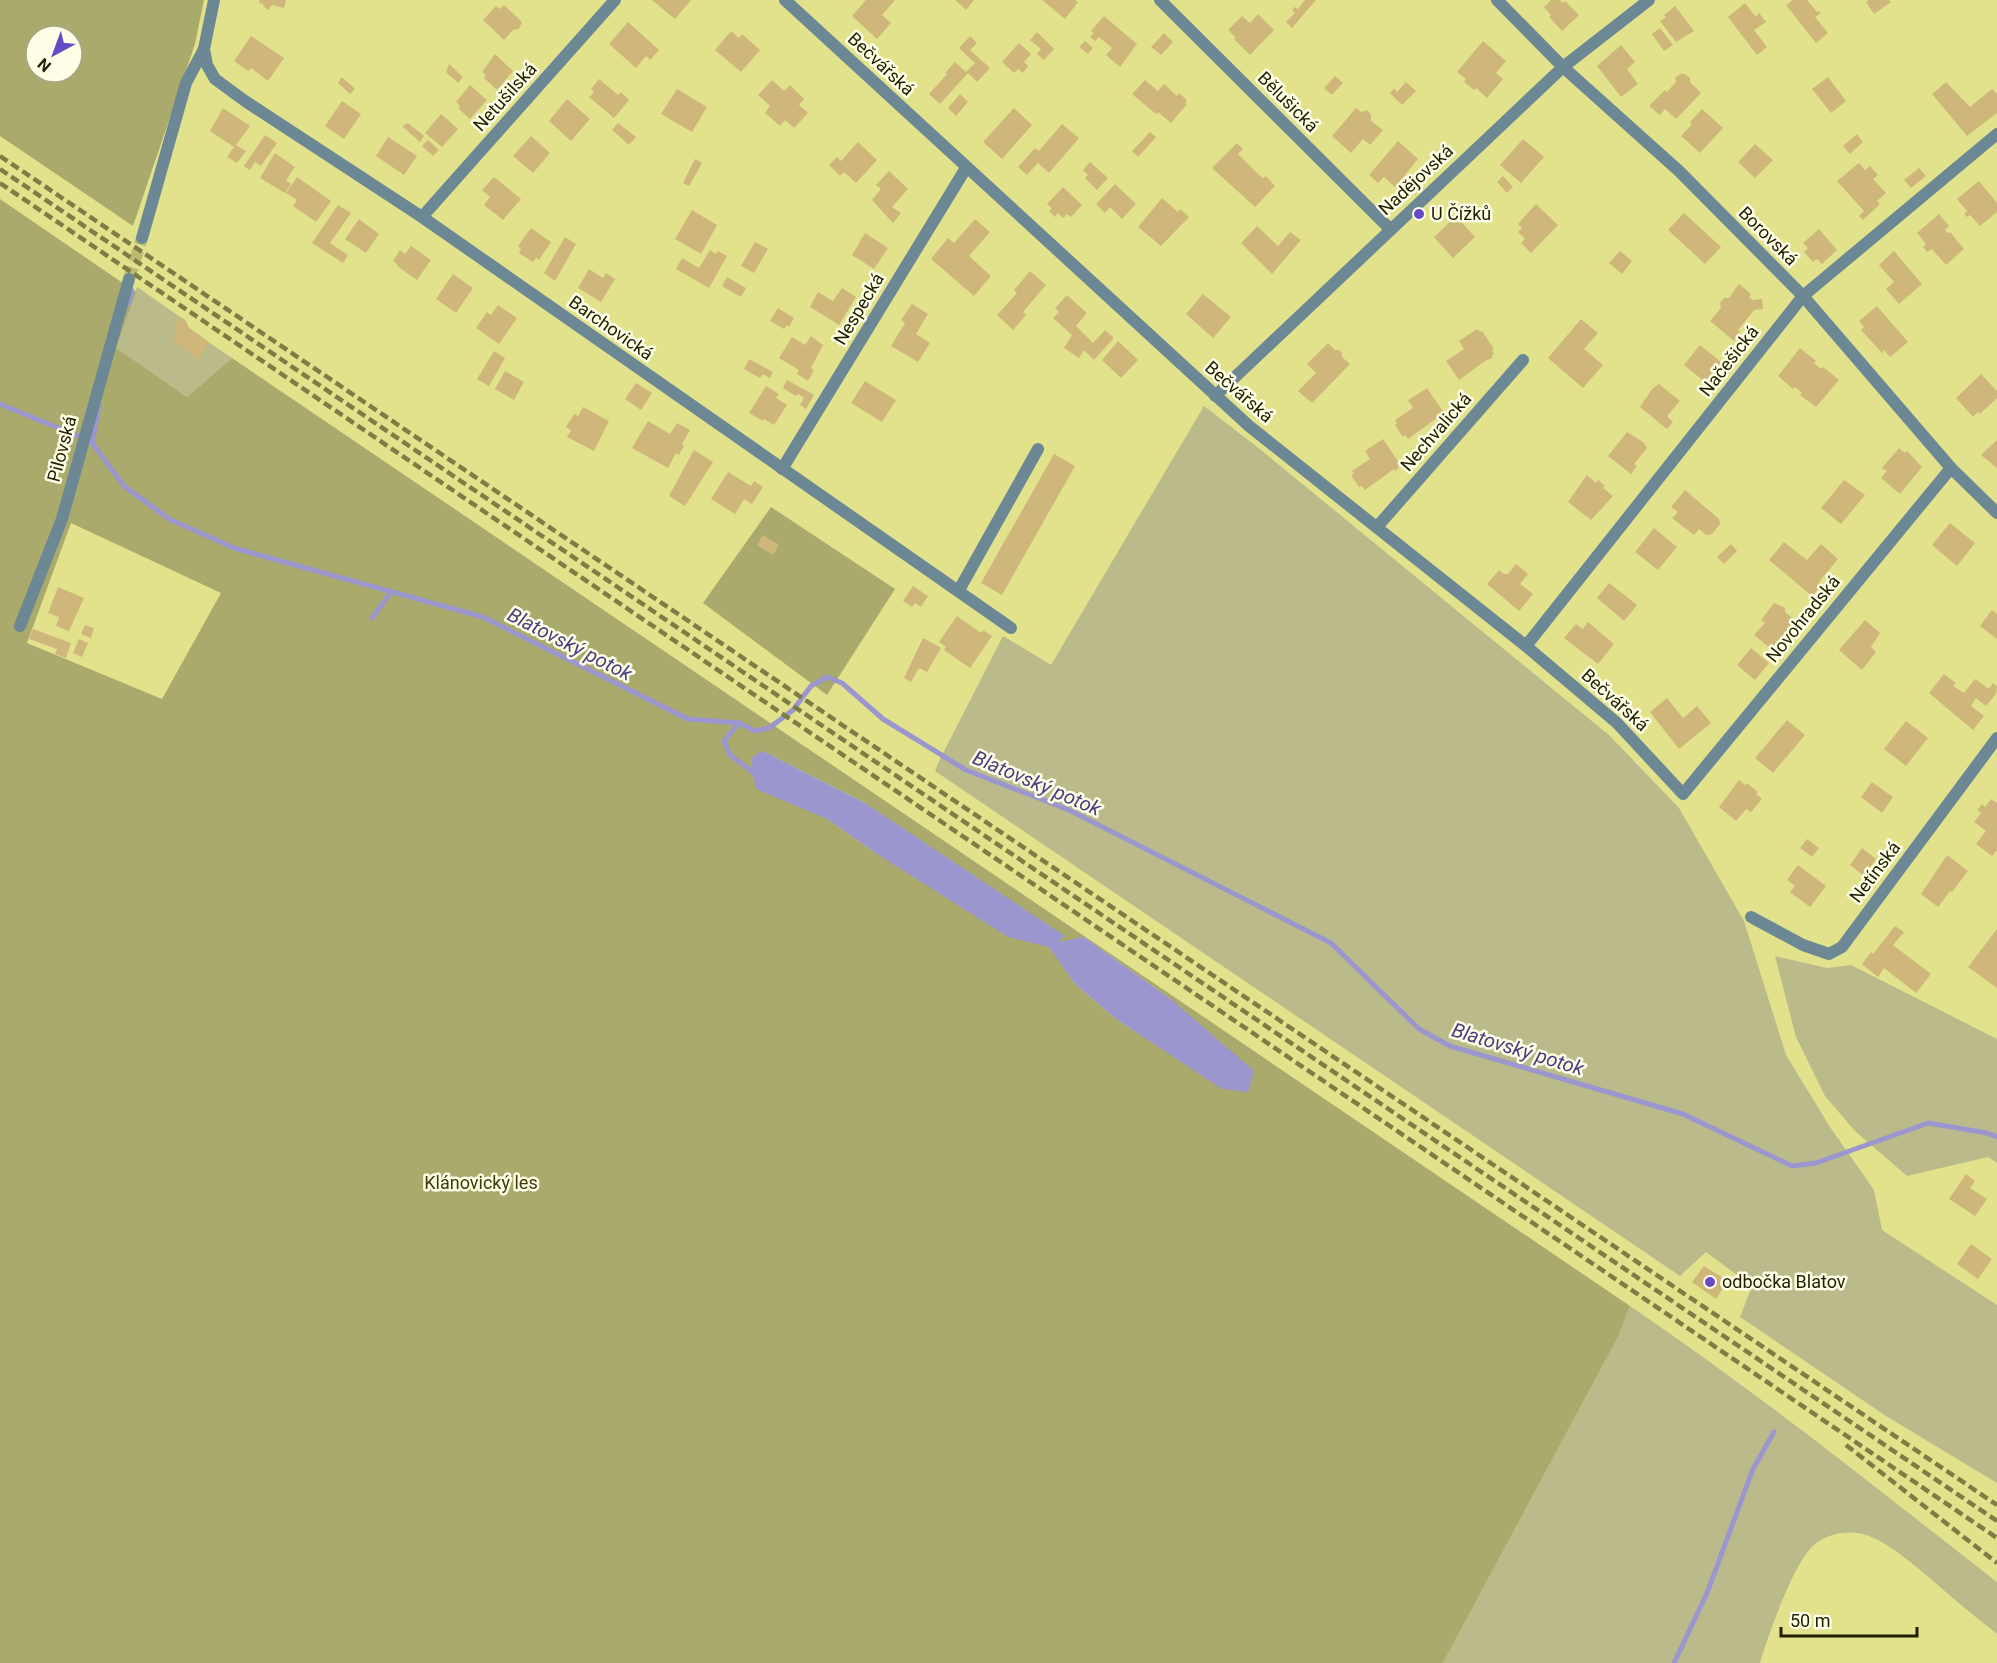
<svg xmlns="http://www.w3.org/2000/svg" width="1997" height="1663" viewBox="0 0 1997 1663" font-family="Roboto,sans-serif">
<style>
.green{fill:#baba8a}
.forest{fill:#aaaa6d;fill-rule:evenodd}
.water{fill:#9c96cf}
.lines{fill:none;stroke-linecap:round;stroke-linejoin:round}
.stream{stroke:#9c96cf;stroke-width:5}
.building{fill:#cfb77c}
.street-tunnel{stroke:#bbbb71;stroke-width:12;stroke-dasharray:12 6;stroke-linecap:butt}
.street{stroke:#6c8894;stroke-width:12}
.rail{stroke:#7e7d44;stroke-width:4.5;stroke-dasharray:9 4.5;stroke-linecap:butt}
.poi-dot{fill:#654bc4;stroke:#feffe6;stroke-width:2}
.labels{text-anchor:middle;stroke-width:5;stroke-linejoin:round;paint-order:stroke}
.street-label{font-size:18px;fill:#201f00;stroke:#feffe6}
.poi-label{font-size:18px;fill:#201f00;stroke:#feffe6;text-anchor:start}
.park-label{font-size:18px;fill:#3b3a08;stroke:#feffe6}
.water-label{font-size:20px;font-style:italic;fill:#493d82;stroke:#feffe6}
</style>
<rect width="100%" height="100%" fill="#e2e28d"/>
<g class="green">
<polygon points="137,287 186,321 190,330 232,358 187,397 115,348"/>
<polygon points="1204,406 1256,446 1610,736 1679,808 1744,921 1786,1055 1830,1127 1874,1190 1882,1230 1997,1305 1997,1483 1886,1416 1740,1317 1752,1286 1706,1252 1680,1276 935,771 939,761 1003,636 1051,665"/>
<polygon points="1775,956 1827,968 1851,965 1997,1039 1997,1163 1988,1157 1907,1176 1855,1131 1825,1096 1796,1037"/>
<path d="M1630,1306C1757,1392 1876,1488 1997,1582V1634C1975,1617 1954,1599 1933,1581C1913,1564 1893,1546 1869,1536C1850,1529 1827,1533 1813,1546C1793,1564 1768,1636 1760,1663H1443L1618,1337Z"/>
</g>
<g class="forest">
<path d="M0,0H204L195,44L133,226L0,136ZM36,36H72V72H36Z"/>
<path d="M0,199L136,292L116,348L187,397L232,358L1630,1306L1618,1337L1443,1663H0ZM71,523L221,593L162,699L27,643ZM763,751L865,803L901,829L874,852L827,819ZM1084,937L1172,1000L1136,1032L1116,1019L1074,983L1050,947Z"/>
<polygon points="771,507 895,589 827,695 703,603"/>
</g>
<polygon class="water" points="763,751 865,803 1065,936 1058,942 1084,937 1172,1000 1254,1071 1248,1092 1222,1089 1116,1019 1074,983 1049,947 1008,937 874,852 827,819 756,789 752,773 752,757"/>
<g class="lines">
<g class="stream">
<polyline points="128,304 132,291"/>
<polyline points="0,404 78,436"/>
<polyline points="99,406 92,443 124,486 169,519 234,548 483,617 688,719 739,723 755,731 769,728 793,710 811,686 827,677 842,683 883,719 966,770 1069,810 1331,943 1419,1029 1450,1046 1683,1114 1792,1166 1816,1163 1928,1123 1987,1133 1997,1137"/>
<polyline points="372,618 391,592"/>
<polyline points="739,723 724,741 730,755 758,776"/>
<polyline points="1674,1663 1707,1593 1753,1469 1774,1432"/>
</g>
</g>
<g class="building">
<polygon points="259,0 286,0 284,8 272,5 268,10 264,7 263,4 259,3"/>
<polygon points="652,0 691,0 675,19"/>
<polygon points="866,0 895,0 882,15 891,23 877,39 852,16"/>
<polygon points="955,0 974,0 966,10"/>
<polygon points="1042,0 1075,0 1078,2 1065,19"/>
<polygon points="1305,0 1316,0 1292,28 1286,22 1295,13 1292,10 1295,7 1298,9"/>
<polygon points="1551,0 1560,0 1563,3 1565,1 1579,15 1562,31 1549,17 1551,15 1544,7"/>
<polygon points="1793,0 1807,0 1817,12 1819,11 1821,13 1815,17 1828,33 1816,43 1786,5"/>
<polygon points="1869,0 1889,0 1891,2 1874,14 1866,2"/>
<polygon points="1745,3 1756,17 1759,13 1766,22 1754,30 1767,47 1757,55 1728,17"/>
<polygon points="504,5 522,22 519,29 513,30 504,40 483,20 496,6 500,9"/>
<polygon points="1675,6 1694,31 1676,42 1660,21 1666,17 1664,15"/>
<polygon points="1258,14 1274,30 1250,55 1234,39 1236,38 1228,30 1242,16 1250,23"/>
<polygon points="1104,16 1137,44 1120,67 1106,55 1112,48 1099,37 1095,41 1090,37 1094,33 1091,31"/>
<polygon points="628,22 659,50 650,60 646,56 636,68 609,44"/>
<polygon points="1660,28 1673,45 1664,51 1652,34"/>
<polygon points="731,31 739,38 742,34 760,50 741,72 715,50"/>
<polygon points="1037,32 1054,49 1044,60 1037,54 1041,49 1030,40"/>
<polygon points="1164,33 1173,42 1161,55 1151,47"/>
<polygon points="251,36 284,58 268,81 251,68 248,71 234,61"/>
<polygon points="970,36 977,43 970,50 990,68 977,82 968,73 940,104 929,94 947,74 945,73 955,62 966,72 975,63 959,48"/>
<polygon points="1085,41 1093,48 1088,54 1079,47"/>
<polygon points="1483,41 1506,61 1496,73 1503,79 1487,98 1476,88 1474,90 1464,82 1466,79 1457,72"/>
<polygon points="1019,43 1031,54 1024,62 1028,66 1023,73 1018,69 1014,73 1002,62"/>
<polygon points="1621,45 1635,62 1627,69 1638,84 1621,97 1597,66"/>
<polygon points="495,54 513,71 497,90 484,78 486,75 482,72"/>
<polygon points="449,64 463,77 458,83 446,72"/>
<polygon points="1680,74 1685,74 1690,78 1690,82 1701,93 1676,119 1665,109 1660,115 1649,106 1665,90 1667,92 1676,82 1675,78"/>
<polygon points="1335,76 1343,83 1332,95 1324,88"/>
<polygon points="342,77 355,89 350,94 338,83"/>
<polygon points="1828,77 1846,101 1831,113 1812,89"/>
<polygon points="599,79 618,95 621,92 629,100 614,118 589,97 594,92 591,89"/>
<polygon points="772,80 784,91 790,85 804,99 799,105 808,113 794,128 785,120 780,126 765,113 770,106 758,95"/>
<polygon points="1145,80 1158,91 1164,84 1177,96 1179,93 1187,100 1185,103 1187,104 1171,123 1158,112 1156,114 1132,94"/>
<polygon points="1406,82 1416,91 1402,105 1390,93 1394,88 1397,92"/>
<polygon points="1946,82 1970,107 1992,89 1997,94 1997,113 1967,136 1932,94"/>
<polygon points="470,85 487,100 470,119 458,108 460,106 456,102"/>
<polygon points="677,89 707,107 692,132 661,114"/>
<polygon points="960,94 968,102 956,116 948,108"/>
<polygon points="567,99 590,119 571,141 549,121"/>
<polygon points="342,101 361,114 344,139 325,126"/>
<polygon points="223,108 250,126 236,145 246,151 237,163 227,157 234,147 210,131"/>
<polygon points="1014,108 1032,125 1002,159 983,142"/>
<polygon points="1356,108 1361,112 1367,110 1371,115 1371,121 1383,130 1370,145 1363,139 1351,153 1332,136"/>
<polygon points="1702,109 1723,128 1700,153 1681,136 1692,124 1690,122"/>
<polygon points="441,114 458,129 442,147 425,133"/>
<polygon points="408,123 424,136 420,142 402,126"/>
<polygon points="618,123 636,137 629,145 612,130"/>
<polygon points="1062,124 1079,138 1049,173 1038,163 1027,175 1018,167 1035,148 1039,151"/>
<polygon points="1150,132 1156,137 1138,157 1132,151"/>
<polygon points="1857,134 1863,142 1850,154 1843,146"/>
<polygon points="265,135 277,143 261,166 255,162 250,170 244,166"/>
<polygon points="531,136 550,153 533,173 513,156"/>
<polygon points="388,137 417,156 404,175 376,156"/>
<polygon points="1523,139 1544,157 1521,183 1500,165"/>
<polygon points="428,140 439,150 433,156 422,146"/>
<polygon points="1398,141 1418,159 1395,187 1384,177 1378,183 1369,175"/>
<polygon points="858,142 877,160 856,183 844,172 840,176 829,165 837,157 841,161"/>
<polygon points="1237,143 1243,149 1238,154 1257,173 1263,178 1266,176 1275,186 1255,207 1212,168"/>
<polygon points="1755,144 1773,160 1755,178 1738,162"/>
<polygon points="275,153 295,167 286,180 291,184 285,193 260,178"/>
<polygon points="695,159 702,163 689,186 683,183"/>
<polygon points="1090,162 1108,178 1097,190 1085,178 1088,175 1083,170"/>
<polygon points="1859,163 1865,170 1870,166 1878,175 1873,179 1886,193 1877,201 1880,204 1863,220 1859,216 1864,211 1837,181"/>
<polygon points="1919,168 1926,176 1911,188 1904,180"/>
<polygon points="889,171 908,189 892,207 901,213 893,223 872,200 881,189 876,185"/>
<polygon points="1503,176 1513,187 1507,193 1497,182"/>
<polygon points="297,177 331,201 316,222 293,206 297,200 286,193"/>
<polygon points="494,177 521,199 503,220 484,205 490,197 482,190"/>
<polygon points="1979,181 1997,203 1997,212 1980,226 1970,215 1967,217 1964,214 1967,211 1957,199"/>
<polygon points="1115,184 1136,204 1122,219 1110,207 1105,213 1096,204"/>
<polygon points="1063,187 1082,205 1071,217 1067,214 1063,218 1058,213 1055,217 1049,211 1052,208 1047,204"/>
<polygon points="1162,198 1178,212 1180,209 1189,217 1161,246 1138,227"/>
<polygon points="1536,204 1558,225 1531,253 1521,243 1525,239 1518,232 1522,228 1518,224"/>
<polygon points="338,205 351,213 330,243 348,255 343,263 312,243"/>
<polygon points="692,210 717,225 701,254 675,239"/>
<polygon points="1684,213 1721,247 1705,264 1668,230"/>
<polygon points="1939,214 1949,226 1945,230 1948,233 1950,232 1964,249 1946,265 1932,249 1927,252 1923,247 1926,244 1917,233"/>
<polygon points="1456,216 1475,237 1453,258 1434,237"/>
<polygon points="359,219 379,234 366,253 345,239"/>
<polygon points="975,219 990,232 969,256 991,276 974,296 931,259 948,238 954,243"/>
<polygon points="1257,226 1278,246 1290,232 1301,240 1272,274 1241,243"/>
<polygon points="531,228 551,242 539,260 536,258 533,262 519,253 521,249 518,246"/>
<polygon points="1819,229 1837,250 1822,264 1817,259 1813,262 1804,252 1808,248 1803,243"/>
<polygon points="865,233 888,248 874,269 852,255"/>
<polygon points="565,237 576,244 555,281 544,273"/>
<polygon points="755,242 768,249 754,273 741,266"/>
<polygon points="411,246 431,260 417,280 397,266 398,265 393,261 400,250 405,254"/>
<polygon points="710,250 716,254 718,251 727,256 709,288 676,269 682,258 699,268"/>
<polygon points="1620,251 1632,261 1622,274 1609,263"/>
<polygon points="1894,251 1922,284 1899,304 1886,289 1894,282 1879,265"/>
<polygon points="589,269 603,278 606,273 615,279 601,302 578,288"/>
<polygon points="1030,271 1046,285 1023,312 1026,315 1013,330 997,315 1017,293 1014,290"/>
<polygon points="453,274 473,288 456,313 436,299"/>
<polygon points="727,277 746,288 741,297 722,286"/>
<polygon points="1739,284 1751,294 1749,297 1753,300 1762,299 1763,309 1754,310 1738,330 1740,332 1734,341 1710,321 1721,308 1720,303 1724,298 1729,298"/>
<polygon points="842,288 856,297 839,325 810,307 818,292 833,301"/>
<polygon points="1203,294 1231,317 1213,338 1186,314"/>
<polygon points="1067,295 1087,313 1076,326 1093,343 1105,330 1114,338 1094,360 1084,350 1079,358 1064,348 1072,335 1053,318 1059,312 1055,308"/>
<polygon points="912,304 928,314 916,334 930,343 918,362 891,346 905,323 901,320"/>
<polygon points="498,305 517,318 499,344 476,328 487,312 491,315"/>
<polygon points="1877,306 1908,342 1890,357 1884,350 1882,353 1861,330 1864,327 1859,321"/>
<polygon points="778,308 794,318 789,327 787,325 784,329 770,321"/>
<polygon points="181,317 186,321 184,324 209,342 198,360 172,341 178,332 172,328"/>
<polygon points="1581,319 1598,333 1584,349 1603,365 1583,388 1548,358"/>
<polygon points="1477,329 1480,332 1482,331 1494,349 1492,350 1494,354 1492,355 1493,357 1489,360 1488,359 1459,380 1446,361 1464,349 1459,341"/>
<polygon points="811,336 823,345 811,368 814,370 808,381 797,374 799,370 779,358 792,337 805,345"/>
<polygon points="1118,341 1138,360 1121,378 1102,360"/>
<polygon points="1328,343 1335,350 1339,350 1342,353 1342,357 1350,364 1312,403 1298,391 1316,373 1307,364"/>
<polygon points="1700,345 1721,362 1705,382 1684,365"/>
<polygon points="1800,348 1816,361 1814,363 1821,369 1823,367 1839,380 1816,407 1800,395 1802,393 1795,387 1793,389 1778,376"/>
<polygon points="494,351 505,358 489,386 477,379"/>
<polygon points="749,359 773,372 770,378 763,374 760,378 744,369"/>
<polygon points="505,371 524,382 514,400 495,389"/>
<polygon points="1981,374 1997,391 1997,398 1980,414 1978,412 1973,417 1956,398"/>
<polygon points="787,380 814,395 806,409 800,405 804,398 798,394 796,396 783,388"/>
<polygon points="865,381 896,400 882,422 851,403"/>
<polygon points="636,383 652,393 641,410 625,399"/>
<polygon points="1659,384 1680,401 1667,416 1673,422 1667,429 1640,407 1652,389"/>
<polygon points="766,386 779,394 776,398 787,405 774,425 764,419 763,421 749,413"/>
<polygon points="1427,388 1444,413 1441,415 1443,416 1438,420 1437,418 1408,439 1405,435 1403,437 1395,425 1397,423 1395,420 1413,408 1408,400"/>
<polygon points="583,407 609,421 594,451 567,437 571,430 566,427 574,414 578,416"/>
<polygon points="648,421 670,434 677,423 690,430 682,444 684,446 679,455 676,453 668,468 632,448"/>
<polygon points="1627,432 1643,442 1647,448 1634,464 1637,466 1631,474 1608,456"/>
<polygon points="1383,439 1400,464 1398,466 1399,467 1395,471 1394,469 1365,490 1362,486 1359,487 1351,475 1354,474 1352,471 1370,459 1365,451"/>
<polygon points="1997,440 1997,468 1981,455"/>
<polygon points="1899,448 1905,453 1907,451 1922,467 1900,494 1881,478 1887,471 1882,468"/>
<polygon points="694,450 713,462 685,506 669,496"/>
<polygon points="1054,454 1075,466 1002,595 981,583"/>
<polygon points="728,472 751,486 754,481 763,487 752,504 744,499 735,514 711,499"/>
<polygon points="1587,475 1596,483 1598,480 1605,486 1603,488 1613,496 1591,520 1568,502"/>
<polygon points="1844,480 1865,495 1841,524 1821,508"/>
<polygon points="1685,490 1719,519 1720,524 1712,534 1706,535 1699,529 1694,535 1672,518 1678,512 1671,507"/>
<polygon points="1950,523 1975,543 1957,566 1932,545"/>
<polygon points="1654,528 1677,547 1658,570 1635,552"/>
<polygon points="763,535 779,545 773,555 757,545"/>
<polygon points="1784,542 1807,560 1821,544 1838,559 1819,582 1822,584 1812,596 1769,560"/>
<polygon points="1731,544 1737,551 1724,564 1717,557"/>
<polygon points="1516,564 1528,574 1520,584 1533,594 1519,611 1487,584 1499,570 1504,574 1508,574"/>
<polygon points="1609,583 1637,605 1624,621 1597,598"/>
<polygon points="913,586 928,596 921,607 915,603 912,607 903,601"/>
<polygon points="58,587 84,598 69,631 56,626 59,617 48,613"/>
<polygon points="1774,603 1785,608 1785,612 1796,621 1771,649 1754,635 1765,623 1761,620"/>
<polygon points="1992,610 1997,614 1997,639 1980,626"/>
<polygon points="957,616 981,633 983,630 992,636 970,668 944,650 946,647 939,642"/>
<polygon points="1865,620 1880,633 1871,647 1876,652 1862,670 1839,650"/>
<polygon points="1588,622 1614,644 1598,664 1564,638 1576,624 1583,629"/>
<polygon points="85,625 94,628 91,638 81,634"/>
<polygon points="33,629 71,643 66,658 55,654 57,649 29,639"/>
<polygon points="923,638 941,648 927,672 919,668 911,682 904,678"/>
<polygon points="79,639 88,643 82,657 73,653"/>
<polygon points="1751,648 1769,663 1755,680 1737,665"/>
<polygon points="1944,674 1956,683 1953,686 1964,693 1975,679 1989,689 1993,683 1997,686 1996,694 1986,706 1976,698 1971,706 1984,716 1973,730 1929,693"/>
<polygon points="1667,698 1683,718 1697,706 1711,723 1679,749 1650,712"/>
<polygon points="1787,720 1805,735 1773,773 1755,758"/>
<polygon points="1906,721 1928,738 1906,766 1884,749"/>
<polygon points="1739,780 1745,785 1747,783 1758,792 1756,794 1762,799 1751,812 1746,809 1736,821 1719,807"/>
<polygon points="1872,782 1893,797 1882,813 1861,797"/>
<polygon points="1991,799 1997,803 1997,850 1992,856 1976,844 1986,831 1974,822 1981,813 1977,810 1982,804 1985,807"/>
<polygon points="1807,839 1819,848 1812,857 1800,848"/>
<polygon points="1862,848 1876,859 1864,876 1850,865"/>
<polygon points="1947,855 1968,871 1952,892 1950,891 1938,907 1921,894"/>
<polygon points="1798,865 1826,886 1810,907 1790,892 1795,886 1787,880"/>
<polygon points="1895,926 1904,932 1893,945 1931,974 1916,993 1884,968 1878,977 1862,964 1871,952 1873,954"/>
<polygon points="1997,929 1997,988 1968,967"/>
<polygon points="1966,1174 1975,1181 1970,1188 1987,1199 1975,1216 1949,1199"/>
<polygon points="1971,1244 1992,1259 1978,1279 1957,1264"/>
<polygon points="1704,1266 1728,1281 1716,1299 1692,1282"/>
</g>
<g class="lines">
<polyline class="street-tunnel" points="129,279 142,238"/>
<g class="street">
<polyline points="785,0 1249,426 1526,646 1617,723 1683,794 1951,468"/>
<polyline points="1160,0 1390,229"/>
<polyline points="1497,0 1563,67 1679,171 1803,296 1951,468 1997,513"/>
<polyline points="204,49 207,65 215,79 245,101 422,217 1011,628"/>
<polyline points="422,217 615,0"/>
<polyline points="142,238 186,83 204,49 214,0"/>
<polyline points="1215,396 1563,67 1649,0"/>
<polyline points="782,469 966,168"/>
<polyline points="1377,527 1523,360"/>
<polyline points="959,590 1038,449"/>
<polyline points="20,626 62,519 129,279"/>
<polyline points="1526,646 1803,296 1997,134"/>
<polyline points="1751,917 1803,945 1829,954 1842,947 1997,738"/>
</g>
<g class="rail">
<polyline points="0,156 1997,1505"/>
<polyline points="0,169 1997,1521"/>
<polyline points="0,183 1997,1538"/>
<polyline points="1846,1445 1997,1563"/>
</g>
</g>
<g class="poi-dot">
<circle cx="1419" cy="214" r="6"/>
<circle cx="1710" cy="1282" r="6"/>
</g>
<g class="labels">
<g class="street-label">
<text transform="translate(881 64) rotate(43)" y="6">Bečvářská</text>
<text transform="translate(505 97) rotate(-48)" y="6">Netušilská</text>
<text transform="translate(1288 102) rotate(45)" y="6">Bělušická</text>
<text transform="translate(1416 180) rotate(-43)" y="6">Nadějovská</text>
<text transform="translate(1768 236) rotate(45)" y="6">Borovská</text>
<text transform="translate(859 309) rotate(-59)" y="6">Nespecká</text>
<text transform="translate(611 328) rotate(35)" y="6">Barchovická</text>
<text transform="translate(1729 361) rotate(-52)" y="6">Načešická</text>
<text transform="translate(1239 392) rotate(41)" y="6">Bečvářská</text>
<text transform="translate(1436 432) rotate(-49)" y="6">Nechvalická</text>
<text transform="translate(62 449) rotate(-75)" y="6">Pilovská</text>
<text transform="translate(1803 619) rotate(-51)" y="6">Novohradská</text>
<text transform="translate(1615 700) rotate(42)" y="6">Bečvářská</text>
<text transform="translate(1875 872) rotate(-53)" y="6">Netínská</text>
</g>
<g class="poi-label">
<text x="1431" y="220">U Čížků</text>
<text x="1722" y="1288">odbočka Blatov</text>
</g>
<g class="park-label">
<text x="481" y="1189">Klánovický les</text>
</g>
<g class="water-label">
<text transform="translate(570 644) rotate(27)" y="7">Blatovský potok</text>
<text transform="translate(1037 783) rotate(23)" y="7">Blatovský potok</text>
<text transform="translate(1518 1049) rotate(17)" y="7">Blatovský potok</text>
</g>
</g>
<g transform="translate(54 54) rotate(221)"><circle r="28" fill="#feffe6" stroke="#a5a58a" stroke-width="1.5"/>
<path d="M0-4.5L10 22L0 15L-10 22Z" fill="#654bc4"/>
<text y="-9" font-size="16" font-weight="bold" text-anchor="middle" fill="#201f00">N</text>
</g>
<path d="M1781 1627v9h136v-9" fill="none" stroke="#201f00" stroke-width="3"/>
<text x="1790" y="1627" font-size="18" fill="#201f00" stroke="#feffe6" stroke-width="4.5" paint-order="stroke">50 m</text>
</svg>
